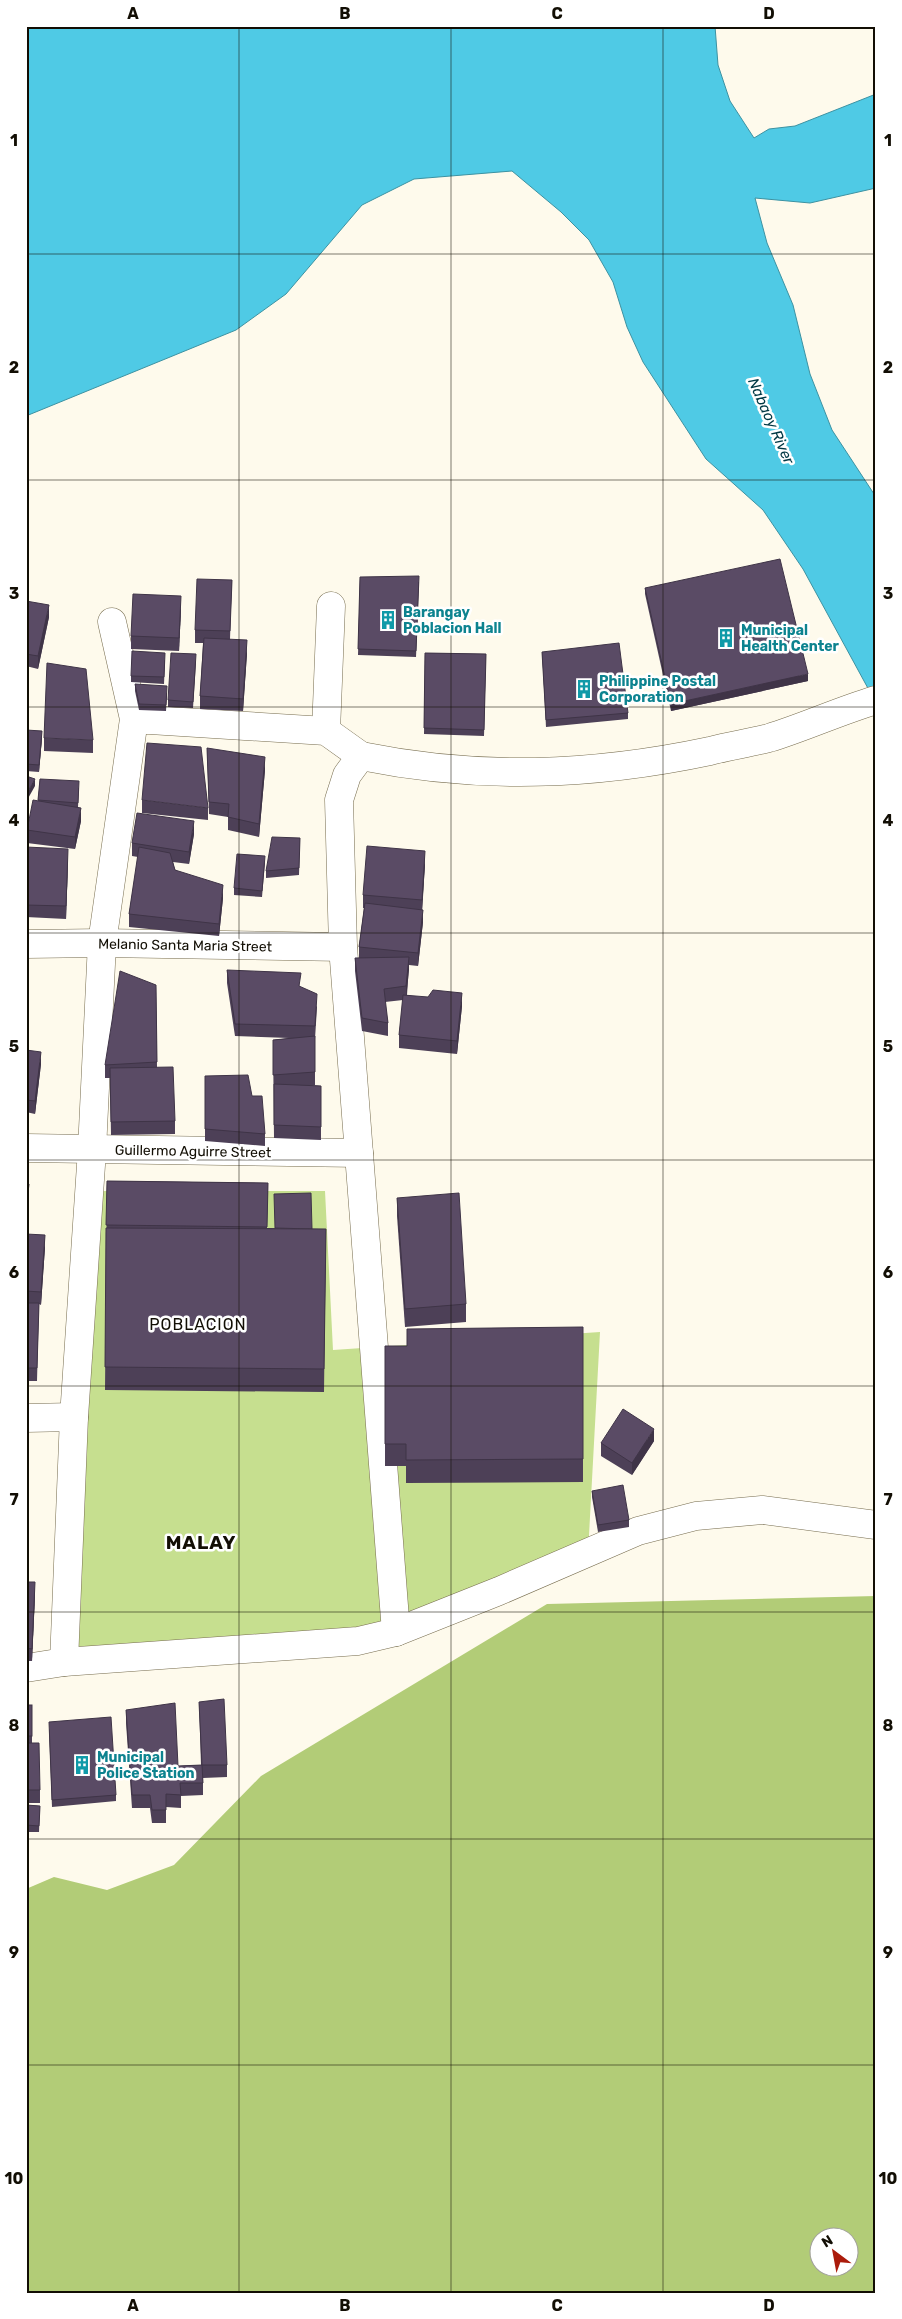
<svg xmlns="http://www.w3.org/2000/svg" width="902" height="2319" viewBox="0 0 902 2319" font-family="Rubik,sans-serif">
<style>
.green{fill:#c6df8f}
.forest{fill:#b2cc77;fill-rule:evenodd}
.water{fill:#4fcae5;stroke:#3d92a2}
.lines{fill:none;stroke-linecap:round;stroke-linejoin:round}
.minor-casing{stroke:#776d4f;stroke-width:29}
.tertiary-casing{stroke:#776d4f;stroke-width:29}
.secondary-casing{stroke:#776d4f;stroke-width:29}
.minor{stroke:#fff;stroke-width:28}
.tertiary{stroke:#fff;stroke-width:28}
.secondary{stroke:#fff;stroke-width:28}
.wall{fill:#4d4057}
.shaded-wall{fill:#3f3447}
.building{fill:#5a4b65;stroke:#3f3447}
.grid{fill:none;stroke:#120e04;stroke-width:1;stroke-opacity:0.55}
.labels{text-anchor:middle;stroke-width:5;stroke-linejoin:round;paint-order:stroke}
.culture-label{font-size:14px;font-weight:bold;fill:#0d838f;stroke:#fff;text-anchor:start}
.street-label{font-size:14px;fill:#120e04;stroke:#fff}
.water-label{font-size:15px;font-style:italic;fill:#003844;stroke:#fff}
.quarter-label{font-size:16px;letter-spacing:1px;fill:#120e04;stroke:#fff}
.district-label{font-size:19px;font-weight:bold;letter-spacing:1px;fill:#120e04;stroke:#fff}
.neatline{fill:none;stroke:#120e04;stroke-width:2}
.grid-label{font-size:16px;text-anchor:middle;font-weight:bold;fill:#120e04}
</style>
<rect width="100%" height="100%" fill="#fefaec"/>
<polygon class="green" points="94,1191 325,1191 333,1350 600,1332 588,1554 341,1640 71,1648"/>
<path class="forest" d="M876,1596V2293H26V1889L54,1877L107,1890L174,1865L261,1776L547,1604ZM820,2236H850V2266H820Z"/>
<polygon class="water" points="26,26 715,26 718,65 730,101 754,138 769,129 795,126 876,94 876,188 810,203 755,198 767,243 793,305 810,374 832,430 876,497 876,703 803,569 763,510 706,459 643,362 627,327 613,282 589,240 561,212 512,171 414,179 362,205 286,294 236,330 26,416"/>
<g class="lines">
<g class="minor-casing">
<g id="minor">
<polyline points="112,622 134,719"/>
<polyline points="326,731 331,606"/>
<polyline points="26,944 102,943 343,947"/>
<polyline points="26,1148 359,1153"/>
<polyline points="26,1418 74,1417"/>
</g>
</g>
<g class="tertiary-casing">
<g id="tertiary">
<polyline points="64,1662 74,1417 92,1150 102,943 134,719 326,731 361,756"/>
<polyline points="26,1668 64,1662 358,1641 396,1632"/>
</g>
</g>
<g class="secondary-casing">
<path id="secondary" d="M876,700C839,711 805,727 769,738C749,743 729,746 710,751C592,776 479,780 361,756L347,775L339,800L343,947L396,1632L499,1591L638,1531L696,1516L762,1510L876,1525"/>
</g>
<use href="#minor" class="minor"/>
<use href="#tertiary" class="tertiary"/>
<use href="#secondary" class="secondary"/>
</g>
<g class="wall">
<polygon points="360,577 419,582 416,657 358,655"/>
<polygon points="232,580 230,639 247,653 243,711 200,709 200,696 203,643 195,643 195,630"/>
<polygon points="645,588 808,681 671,711 645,594"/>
<polygon points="26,601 49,617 38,669 26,666"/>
<polygon points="181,609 179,651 131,649 131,636"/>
<polygon points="542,652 628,713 628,719 546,727"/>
<polygon points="425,653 486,654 484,736 424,734"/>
<polygon points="165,660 164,684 131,682 131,676"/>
<polygon points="196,661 193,708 168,707 168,700"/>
<polygon points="135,684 167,693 166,711 139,710 135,691"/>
<polygon points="26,730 42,738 39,772 26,771"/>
<polygon points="44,738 93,740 93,753 44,751"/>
<polygon points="207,748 265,770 259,837 228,830 228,817 209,814"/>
<polygon points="40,779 79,788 78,807 81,821 75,849 27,843 27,830 38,801"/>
<polygon points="142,800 208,808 208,820 142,813"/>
<polygon points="194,834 189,864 173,862 175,870 223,898 219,936 129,927 129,914 138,857 132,856 132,843"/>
<polygon points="300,838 299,875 266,878 266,871"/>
<polygon points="26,847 68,862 66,919 26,917"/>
<polygon points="265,862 262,897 234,895 234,888"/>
<polygon points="425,864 422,909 423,922 418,966 409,965 407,995 462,1006 457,1054 399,1048 399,1035 403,1000 385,1002 388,1023 388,1036 362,1031 355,971 355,958 359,958 359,947 364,908 363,908 363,895"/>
<polygon points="227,970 301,987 317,1007 315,1039 315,1085 310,1085 321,1086 321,1140 274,1138 273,1040 289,1038 235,1036 227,983"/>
<polygon points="156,985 157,1067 175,1121 175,1134 111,1135 110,1078 105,1078 105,1065"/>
<polygon points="26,1050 41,1064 35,1114 26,1112"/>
<polygon points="205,1076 252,1096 265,1134 265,1146 205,1141"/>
<polygon points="107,1181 268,1183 267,1228 326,1229 324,1392 105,1390"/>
<polygon points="397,1198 466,1304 466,1322 405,1327 397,1216"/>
<polygon points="26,1234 45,1247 41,1305 39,1304 37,1381 26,1381"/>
<polygon points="583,1327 583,1482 406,1483 406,1466 385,1466 385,1346 407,1346"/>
<polygon points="654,1441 632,1475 601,1456 601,1443"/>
<polygon points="592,1491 629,1520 629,1527 598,1532 592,1497"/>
<polygon points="26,1582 35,1595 32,1661 26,1661"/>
<polygon points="199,1702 227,1765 227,1777 203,1778 203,1795 181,1796 181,1808 166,1807 166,1823 152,1823 150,1808 132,1808 126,1723 126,1710 178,1766 201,1765"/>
<polygon points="26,1705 32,1705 32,1743 40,1790 40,1803 26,1803"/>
<polygon points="49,1729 116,1795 116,1801 52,1807"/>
<polygon points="26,1805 40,1806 39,1832 26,1832"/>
</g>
<g class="shaded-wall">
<polygon points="181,596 181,609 179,651 179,638"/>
<polygon points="49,605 49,617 38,669 38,656"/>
<polygon points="247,640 247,653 243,711 243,699"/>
<polygon points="808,674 808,681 671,711 671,704"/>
<polygon points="42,731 42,738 39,772 39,765"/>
<polygon points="265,757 265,770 259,837 259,824"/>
<polygon points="35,779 35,786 26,802 26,795"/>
<polygon points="81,808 81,821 75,849 75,837"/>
<polygon points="194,821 194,834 189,864 189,852"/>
<polygon points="68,849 68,862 66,919 66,906"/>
<polygon points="425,851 425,864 422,913 422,900"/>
<polygon points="223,885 223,898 219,936 219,924"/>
<polygon points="423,910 423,922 418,966 418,953"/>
<polygon points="409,957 409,970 406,999 406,986"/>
<polygon points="462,993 462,1006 457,1054 457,1041"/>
<polygon points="41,1052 41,1064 35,1114 35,1101"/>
<polygon points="29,1184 29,1197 26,1223 26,1210"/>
<polygon points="45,1235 45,1247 41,1305 41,1292"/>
<polygon points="654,1429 654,1441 632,1475 632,1463"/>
<polygon points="35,1582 35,1595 32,1661 32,1649"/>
</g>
<g class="building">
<polygon points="780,559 808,674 671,704 645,588"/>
<polygon points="419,576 416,651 358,649 360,577"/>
<polygon points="197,579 232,580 230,631 195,630"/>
<polygon points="133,594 181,596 179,638 131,636"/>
<polygon points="26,601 49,605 38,656 26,654"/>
<polygon points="204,638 247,640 243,699 200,696"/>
<polygon points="619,643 628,713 546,720 542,652"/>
<polygon points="132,651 165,653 164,677 131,676"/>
<polygon points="171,653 196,654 193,702 168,700"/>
<polygon points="425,653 486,654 484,730 424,728"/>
<polygon points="47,663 86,669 93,740 44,738"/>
<polygon points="135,684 167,686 166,705 139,704"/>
<polygon points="26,730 42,731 39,765 26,764"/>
<polygon points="147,743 201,747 208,808 142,800"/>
<polygon points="207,748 265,757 259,824 228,817 229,804 209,802"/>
<polygon points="26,776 35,779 26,795"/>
<polygon points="40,779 79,781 78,803 38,800"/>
<polygon points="33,800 81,808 75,837 27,830"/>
<polygon points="137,813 194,821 189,852 132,843"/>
<polygon points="272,837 300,838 299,868 266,871"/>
<polygon points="367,846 425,851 422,900 363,895"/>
<polygon points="26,847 68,849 66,906 26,905"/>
<polygon points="139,847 170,853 175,870 223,885 219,924 129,914"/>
<polygon points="237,854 265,856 262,891 234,888"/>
<polygon points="365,903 423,910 418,953 359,947"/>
<polygon points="409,957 406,986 384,989 388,1023 362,1018 355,958"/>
<polygon points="227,970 301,973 299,986 317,994 315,1026 235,1024"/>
<polygon points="120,971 156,985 157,1062 105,1065"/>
<polygon points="433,990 462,993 457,1041 399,1035 403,995 428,997"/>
<polygon points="315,1036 315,1072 273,1075 273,1040"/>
<polygon points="26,1050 41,1052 35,1101 26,1100"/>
<polygon points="173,1067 175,1121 111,1122 110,1068"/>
<polygon points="248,1075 252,1096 262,1096 265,1134 205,1129 205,1076"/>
<polygon points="274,1084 321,1086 321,1127 274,1125"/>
<polygon points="107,1181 268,1183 267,1227 106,1225"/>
<polygon points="26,1183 29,1184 26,1210"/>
<polygon points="311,1193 312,1229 275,1228 274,1194"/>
<polygon points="459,1193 466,1304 405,1309 397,1198"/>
<polygon points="106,1228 326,1229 324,1369 105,1367"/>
<polygon points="26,1234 45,1235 41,1292 26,1291"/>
<polygon points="26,1303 39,1303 37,1368 26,1368"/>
<polygon points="583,1327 583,1459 406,1460 406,1444 385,1444 385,1346 407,1346 407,1329"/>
<polygon points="623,1409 654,1429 632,1463 601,1443"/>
<polygon points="623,1485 629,1520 598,1525 592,1491"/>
<polygon points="26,1582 35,1582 32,1649 26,1648"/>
<polygon points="224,1699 227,1765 202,1765 199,1702"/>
<polygon points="175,1703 178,1766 202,1765 203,1783 180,1783 181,1795 166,1794 166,1810 152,1810 150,1795 132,1795 126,1710"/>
<rect x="26" y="1705" width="6" height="31"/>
<polygon points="111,1717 116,1795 52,1800 49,1722"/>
<polygon points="26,1743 39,1743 40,1790 26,1790"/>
<polygon points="26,1805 40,1806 39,1826 26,1825"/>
</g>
<path class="grid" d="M239,26V2293M451,26V2293M663,26V2293M26,254H876M26,480H876M26,707H876M26,933H876M26,1160H876M26,1386H876M26,1612H876M26,1839H876M26,2065H876"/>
<defs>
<g id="building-bare" transform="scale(1.5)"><path d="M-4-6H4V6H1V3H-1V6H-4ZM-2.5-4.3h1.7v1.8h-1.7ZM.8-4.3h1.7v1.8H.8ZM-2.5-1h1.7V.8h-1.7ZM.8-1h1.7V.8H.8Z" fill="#0f9aa8" stroke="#fff" stroke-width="2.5" paint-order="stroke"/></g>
</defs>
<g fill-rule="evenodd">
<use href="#building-bare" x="388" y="620"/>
<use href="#building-bare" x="726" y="638"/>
<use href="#building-bare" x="584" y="689"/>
<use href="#building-bare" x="82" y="1765"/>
</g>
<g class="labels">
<g class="culture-label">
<text x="403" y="617">Barangay<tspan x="403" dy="16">Poblacion Hall</tspan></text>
<text x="741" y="635">Municipal<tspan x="741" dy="16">Health Center</tspan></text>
<text x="599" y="686">Philippine Postal<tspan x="599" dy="16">Corporation</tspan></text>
<text x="97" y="1762">Municipal<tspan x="97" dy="16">Police Station</tspan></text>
</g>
<g class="street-label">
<text transform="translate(185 945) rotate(1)" y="5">Melanio Santa Maria Street</text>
<text transform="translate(193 1151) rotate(1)" y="5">Guillermo Aguirre Street</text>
</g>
<g class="water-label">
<text transform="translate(771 421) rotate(66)" y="5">Nabaoy River</text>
</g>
<g class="quarter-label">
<text x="198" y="1330">POBLACION</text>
</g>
<g class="district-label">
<text x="201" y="1549">MALAY</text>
</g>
</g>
<rect width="902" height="2319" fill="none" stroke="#ffffff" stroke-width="55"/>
<g transform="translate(834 2252) rotate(328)"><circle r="24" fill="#ffffff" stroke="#a09f9b"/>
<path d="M0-4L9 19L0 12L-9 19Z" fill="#ab1b0b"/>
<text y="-8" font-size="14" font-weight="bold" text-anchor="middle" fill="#120e04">N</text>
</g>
<rect x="28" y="28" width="846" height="2264" class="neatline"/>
<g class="grid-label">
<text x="133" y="19">A</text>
<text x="345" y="19">B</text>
<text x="557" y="19">C</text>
<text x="769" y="19">D</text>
<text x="14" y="146">1</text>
<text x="888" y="146">1</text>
<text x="14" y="373">2</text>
<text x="888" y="373">2</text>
<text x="14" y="599">3</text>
<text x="888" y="599">3</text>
<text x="14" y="826">4</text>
<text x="888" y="826">4</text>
<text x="14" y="1052">5</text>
<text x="888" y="1052">5</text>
<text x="14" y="1278">6</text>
<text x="888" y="1278">6</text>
<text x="14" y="1505">7</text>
<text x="888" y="1505">7</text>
<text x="14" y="1731">8</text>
<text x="888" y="1731">8</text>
<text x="14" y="1958">9</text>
<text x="888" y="1958">9</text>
<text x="14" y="2184">10</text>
<text x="888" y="2184">10</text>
<text x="133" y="2311">A</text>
<text x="345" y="2311">B</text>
<text x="557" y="2311">C</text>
<text x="769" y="2311">D</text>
</g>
</svg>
